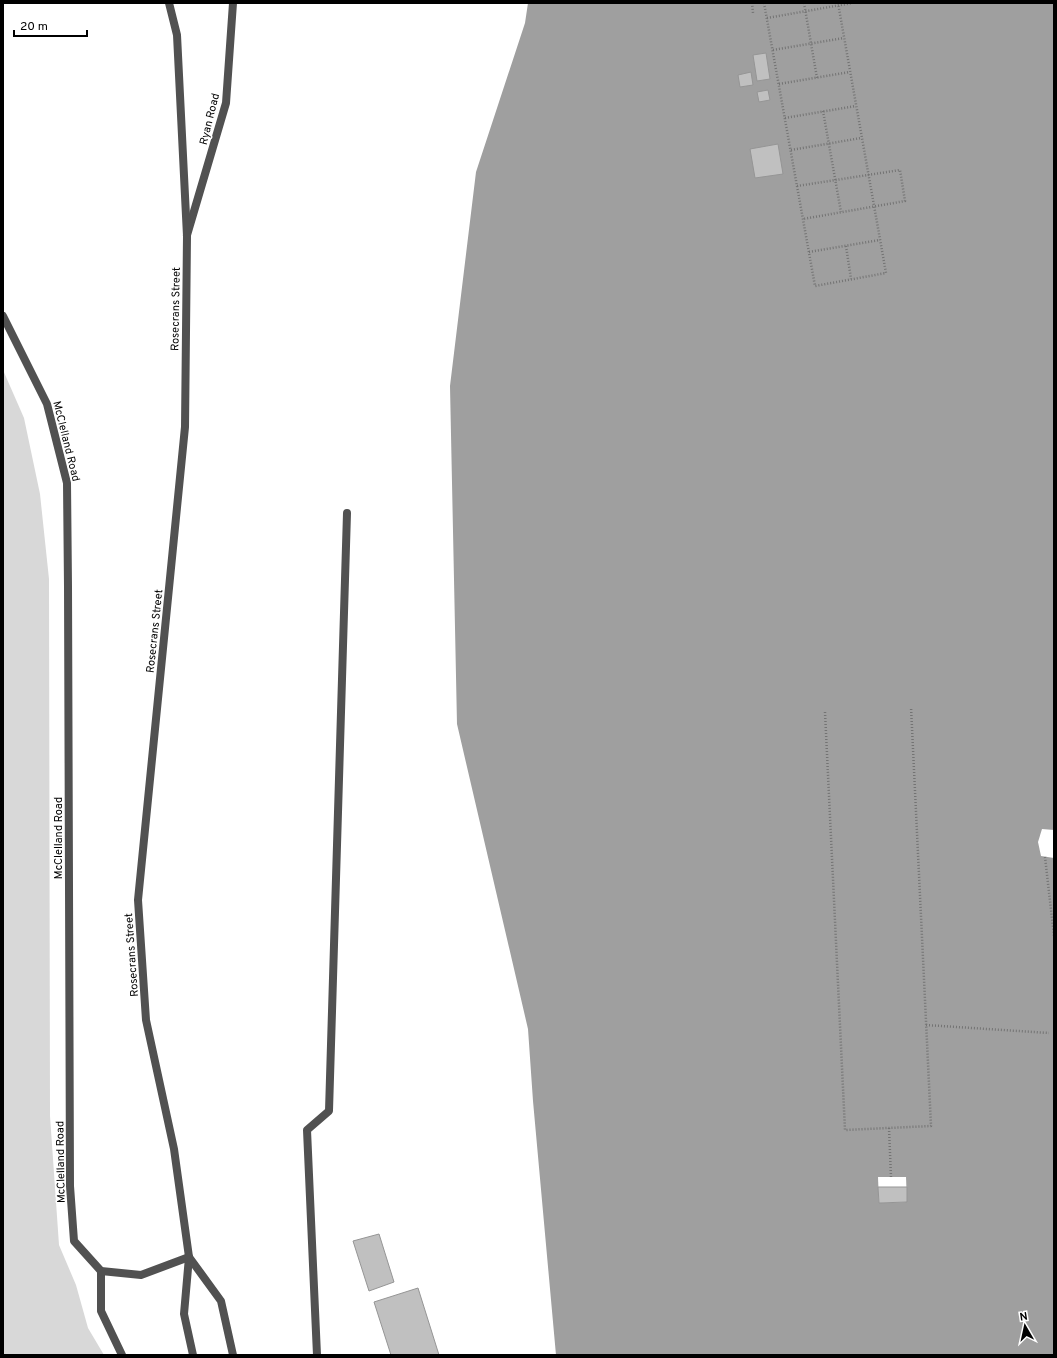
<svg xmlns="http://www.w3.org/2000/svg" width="1057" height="1358" viewBox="0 0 1057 1358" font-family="Overpass,sans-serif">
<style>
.green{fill:#d8d8d8}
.water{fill:#9f9f9f}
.pier{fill:#fff}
.building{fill:#c0c0c0;stroke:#959595}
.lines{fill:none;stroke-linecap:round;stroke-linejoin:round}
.path{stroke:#737373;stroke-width:2.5;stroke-dasharray:1 2;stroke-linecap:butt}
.service{stroke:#515151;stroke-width:8}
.tertiary{stroke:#515151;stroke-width:8}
.labels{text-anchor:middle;stroke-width:3;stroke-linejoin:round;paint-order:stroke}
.street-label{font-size:11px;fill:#000;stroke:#fff}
</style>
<rect width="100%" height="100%" fill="#fff"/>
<polygon class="green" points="3,370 24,418 40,494 49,579 50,1116 59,1245 76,1285 88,1328 104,1355 3,1355"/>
<polygon class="water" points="528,3 1054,3 1054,1355 556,1355 533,1101 528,1029 457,724 450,386 476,172 525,23"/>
<g class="pier">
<polygon points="1042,829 1054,830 1054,858 1041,856 1038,842"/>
<polygon points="878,1177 906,1177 907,1202 879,1203"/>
</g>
<g class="building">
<polygon points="766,53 770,79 757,81 753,55"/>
<polygon points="751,72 753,85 740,87 738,75"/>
<polygon points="768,90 770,100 759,102 757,92"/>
<polygon points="778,144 783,174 755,178 750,149"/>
<polygon points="878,1187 907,1187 907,1202 879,1203"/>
<polygon points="379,1234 394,1282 369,1291 353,1241"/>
<polygon points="418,1288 439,1355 391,1355 374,1302"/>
</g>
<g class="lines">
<g class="path">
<polyline points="752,3 753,13"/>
<polyline points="764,3 815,286 886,273 838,3"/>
<polyline points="804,3 817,78"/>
<polyline points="767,18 852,3"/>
<polyline points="773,50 844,38"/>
<polyline points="779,84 850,72"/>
<polyline points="823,111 841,212"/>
<polyline points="785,118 856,106"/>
<polyline points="791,150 861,138"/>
<polyline points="797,186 900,170 905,201 803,219"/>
<polyline points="846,246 851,279"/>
<polyline points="809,252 880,240"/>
<polyline points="825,712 845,1130 931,1126 911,707"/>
<polyline points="1045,857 1054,936"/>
<polyline points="926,1025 1049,1033"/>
<polyline points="889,1128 891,1177"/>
</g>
<g class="service">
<polyline points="187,235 226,103 233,3"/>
<polyline points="101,1271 101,1311 122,1355"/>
<polyline points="317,1355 307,1130 329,1111 347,513"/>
</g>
<g class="tertiary">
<polyline points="169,3 177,35 187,236 185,427 138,900 146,1020 174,1149 189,1257 184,1314 193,1355"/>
<polyline points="3,316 47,404 67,483 68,586 70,1186 74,1241 101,1271 141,1275 189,1257"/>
<polyline points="189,1257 221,1301 233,1355"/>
</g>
</g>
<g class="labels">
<g class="street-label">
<text transform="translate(209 119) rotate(-76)" y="4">Ryan Road</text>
<text transform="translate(175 309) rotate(-89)" y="4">Rosecrans Street</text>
<text transform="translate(67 441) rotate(76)" y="4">McClelland Road</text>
<text transform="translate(154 631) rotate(-84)" y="4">Rosecrans Street</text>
<text transform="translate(58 838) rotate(-90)" y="4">McClelland Road</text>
<text transform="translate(131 955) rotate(-94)" y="4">Rosecrans Street</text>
<text transform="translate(60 1162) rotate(-91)" y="4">McClelland Road</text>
</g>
</g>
<rect width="1057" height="1358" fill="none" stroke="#000000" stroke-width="8"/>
<g transform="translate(1025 1326) rotate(351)" stroke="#ffffff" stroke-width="3" paint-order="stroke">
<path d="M0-3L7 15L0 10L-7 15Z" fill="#000000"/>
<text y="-6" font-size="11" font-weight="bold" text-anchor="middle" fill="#000000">N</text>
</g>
<path d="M14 30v6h73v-6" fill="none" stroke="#000000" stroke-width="2"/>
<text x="20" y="30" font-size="12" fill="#000000" stroke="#ffffff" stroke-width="3" paint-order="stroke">20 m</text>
</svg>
